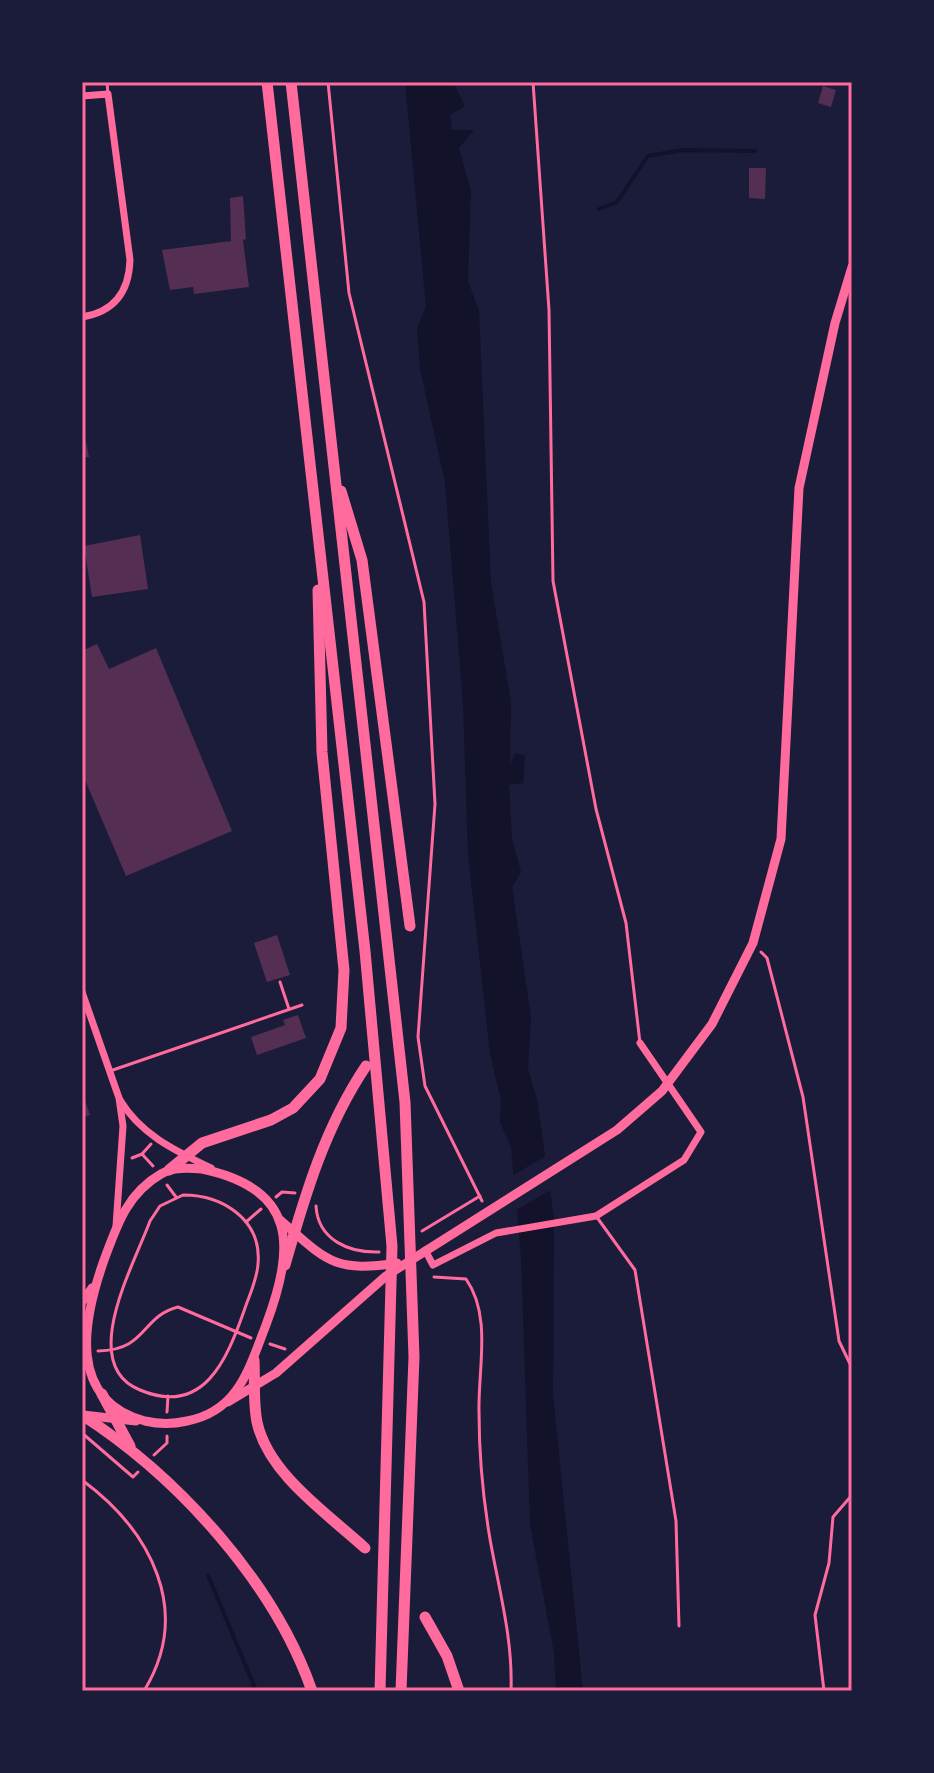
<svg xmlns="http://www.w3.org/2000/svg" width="934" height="1773" viewBox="0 0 934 1773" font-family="'Libre Baskerville',serif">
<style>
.water{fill:#12122b}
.pier{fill:#1b1b3a}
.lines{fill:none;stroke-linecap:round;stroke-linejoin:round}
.stream{stroke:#12122b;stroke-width:4}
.building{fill:#542f53}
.path{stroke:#ff6b9d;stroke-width:3}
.service{stroke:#ff6b9d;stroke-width:3}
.minor{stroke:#ff6b9d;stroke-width:7}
.secondary{stroke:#ff6b9d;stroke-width:9}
.primary{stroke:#ff6b9d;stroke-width:11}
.neatline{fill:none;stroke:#ff6b9d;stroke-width:3}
</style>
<rect width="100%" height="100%" fill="#1b1b3a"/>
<polygon class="water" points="405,82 453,82 465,106 450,115 452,130 474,130 459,148 471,191 468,281 479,311 491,583 511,702 510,764 516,753 525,756 523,783 509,785 512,839 521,872 512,887 531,1017 528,1069 537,1099 554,1218 553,1395 583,1691 556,1691 554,1653 530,1524 521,1257 511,1147 500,1122 501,1100 490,1054 468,855 463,703 445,483 420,368 417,328 426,307"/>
<polygon class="pier" points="549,1154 554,1188 513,1212 510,1177"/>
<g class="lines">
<g class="stream">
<polyline points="599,209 617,202 648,156 683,150 755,151"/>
<polyline points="208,1575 256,1691"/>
</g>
</g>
<g class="building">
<polygon points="823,86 836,90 831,107 818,103"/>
<polygon points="749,168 766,168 765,199 749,198"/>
<polygon points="243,196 246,239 243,240 249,287 194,294 193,287 170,290 162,250 231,241 230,198"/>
<polygon points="82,423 89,457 82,458"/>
<polygon points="140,535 148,589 92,597 84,546"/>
<polygon points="97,644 109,669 156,648 232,831 126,876 82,773 82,651"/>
<polygon points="277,935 290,975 267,982 254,943"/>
<polygon points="298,1015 306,1038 257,1055 251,1037 285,1025 283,1020"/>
<polygon points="82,1092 90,1115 82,1117"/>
</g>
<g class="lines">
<g class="path">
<polyline points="328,82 349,293 424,602 435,804 418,1037 425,1086 482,1201"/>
<polyline points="761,952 767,958 803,1097 839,1341 852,1368"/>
<polyline points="142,1154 153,1166"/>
<polyline points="132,1158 142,1154 151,1144"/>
<polyline points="167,1185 176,1197"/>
<path d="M183,1195C223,1195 262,1220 258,1264C257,1280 249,1296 244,1311C227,1359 204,1417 140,1390C77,1365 134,1265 150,1221L160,1206Z"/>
<polyline points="276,1197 282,1192 295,1193"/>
<path d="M316,1206C318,1240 349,1253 379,1252"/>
<polyline points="246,1222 261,1209"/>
<polyline points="422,1231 480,1196"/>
<path d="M434,1277L466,1279C492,1316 478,1368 479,1411C479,1452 483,1498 490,1539C499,1590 513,1639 511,1691"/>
<polyline points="270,1344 285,1349"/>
<path d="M98,1351C148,1350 140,1317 178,1307L251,1338"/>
<polyline points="167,1412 168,1396"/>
<polyline points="82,1433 133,1477 138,1472"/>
<polyline points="154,1455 167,1443 167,1436"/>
<path d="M82,1480C151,1531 193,1611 144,1691"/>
<polyline points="824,1691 815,1615 829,1563 833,1517 852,1495"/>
</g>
<g class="service">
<polyline points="107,82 108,94"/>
<polyline points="533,82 549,310 553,581 596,809 626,923 640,1043"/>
<polyline points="280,982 289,1009"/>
<polyline points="110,1071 302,1005"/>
<polyline points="596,1216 635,1270 676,1521 679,1626"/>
</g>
<g class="minor">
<path d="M82,96L108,94L130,260C129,292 114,312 82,317"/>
<polyline points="82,992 119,1098 123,1126 116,1226"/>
<path d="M120,1100C141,1135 176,1151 211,1168"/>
<polyline points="425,1250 433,1265 496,1233 596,1216 684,1160 701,1132 640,1043"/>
</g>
<g class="secondary">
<path d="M202,1169C298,1189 295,1247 266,1325C249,1368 239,1411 187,1421C174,1424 158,1424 145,1421C67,1400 83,1321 103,1263C116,1228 126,1194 161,1174C173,1167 188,1168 202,1169Z"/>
<path d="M280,1220C326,1260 333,1273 397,1263"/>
<polyline points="82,1302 92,1288"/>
<polyline points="228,1402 276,1373 386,1276 617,1130 662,1091 712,1024 753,943 781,839 799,488 835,323 852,267"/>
<polyline points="83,1415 136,1421"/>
</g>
<g class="primary">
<polyline points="267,82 365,951 392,1246 380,1691"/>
<polyline points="291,82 405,1102 414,1357 401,1691"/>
<polyline points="341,491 362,560 410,926"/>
<polyline points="169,1170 202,1143 271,1120 293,1108 320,1079 341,1028 344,970 322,752 318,590"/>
<path d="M285,1265C305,1195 325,1127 366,1066"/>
<path d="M254,1360C255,1380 253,1402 257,1422C268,1474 328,1514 365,1548"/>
<polyline points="102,1394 130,1446"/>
<path d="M82,1415C178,1477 274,1582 312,1691"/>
<polyline points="425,1617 447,1656 459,1691"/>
</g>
</g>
<rect width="934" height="1773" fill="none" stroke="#1b1b3a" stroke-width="168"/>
<rect x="84" y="84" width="766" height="1605" class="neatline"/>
</svg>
